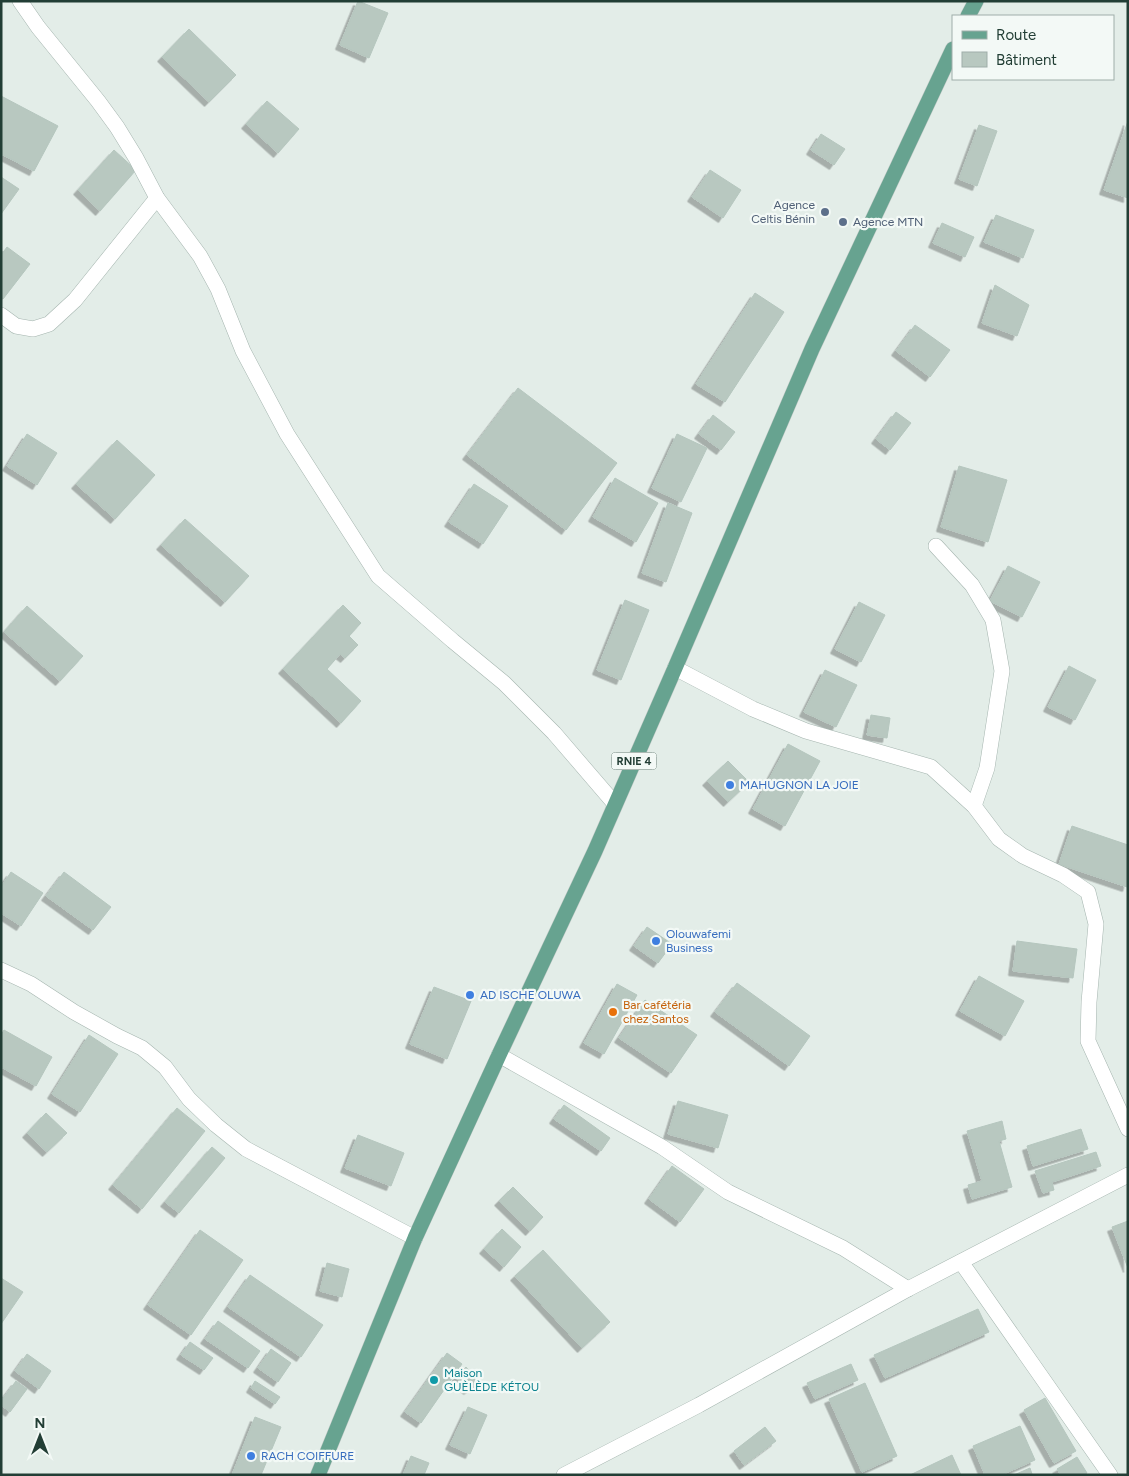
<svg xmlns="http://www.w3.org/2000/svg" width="1129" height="1476" viewBox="0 0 1129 1476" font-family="Figtree,sans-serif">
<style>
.building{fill:#b8c8c0;stroke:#b5c6be;filter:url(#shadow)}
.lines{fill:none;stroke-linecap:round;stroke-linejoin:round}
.minor-casing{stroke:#a5b5af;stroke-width:16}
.major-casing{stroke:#c1c9c6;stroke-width:16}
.minor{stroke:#fff;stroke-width:15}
.major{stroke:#67a390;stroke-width:15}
.service-dot{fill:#5c6f8a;stroke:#f3f9f6;stroke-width:2}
.shop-dot{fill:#3f7fe0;stroke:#f3f9f6;stroke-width:2}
.food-dot{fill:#e8710a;stroke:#f3f9f6;stroke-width:2}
.culture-dot{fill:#0f9aa8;stroke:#f3f9f6;stroke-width:2}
.labels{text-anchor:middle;stroke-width:4.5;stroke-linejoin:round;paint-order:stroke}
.shield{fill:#f3f9f6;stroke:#61766f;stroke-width:1}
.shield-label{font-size:11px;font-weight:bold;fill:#223e35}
.service-label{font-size:12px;fill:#4e5e75;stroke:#f3f9f6;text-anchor:end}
.shop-label{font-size:12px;fill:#366cbe;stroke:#f3f9f6;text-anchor:start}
.food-label{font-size:12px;fill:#c56008;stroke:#f3f9f6;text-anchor:start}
.culture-label{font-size:12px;fill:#0d838f;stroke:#f3f9f6;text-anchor:start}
</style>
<defs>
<filter id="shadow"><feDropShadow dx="-4.5" dy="4.5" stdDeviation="0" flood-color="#0004"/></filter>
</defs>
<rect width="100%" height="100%" fill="#e3ede8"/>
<g class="building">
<polygon points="358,1 388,13 369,58 340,45"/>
<polygon points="189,29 236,75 209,102 162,57"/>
<polygon points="1,96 58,126 34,171 1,154"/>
<polygon points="267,101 299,129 278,153 246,124"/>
<polygon points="1128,121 1128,198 1104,190"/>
<polygon points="979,125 997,131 977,186 959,179"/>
<polygon points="821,134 845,149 834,165 811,150"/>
<polygon points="114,150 136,170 100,211 78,190"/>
<polygon points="710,170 741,190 723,218 692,197"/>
<polygon points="1,177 19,189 1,214"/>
<polygon points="996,215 1034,230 1023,258 984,242"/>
<polygon points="942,223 974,237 965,257 933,243"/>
<polygon points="7,247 30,264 3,299 1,297 1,255"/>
<polygon points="995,285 1029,305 1017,336 982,323"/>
<polygon points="755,293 784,312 725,402 696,384"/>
<polygon points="915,325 950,350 930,377 896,351"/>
<polygon points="518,388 617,463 566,530 467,455"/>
<polygon points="896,412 911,423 890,450 876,439"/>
<polygon points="713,415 735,432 721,450 699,434"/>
<polygon points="27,434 57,453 37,485 7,466"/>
<polygon points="677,434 707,448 681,502 652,488"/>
<polygon points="117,440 155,475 115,519 76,484"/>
<polygon points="959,466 1007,480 988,542 941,527"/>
<polygon points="615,478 658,503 636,542 593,517"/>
<polygon points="474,484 508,506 483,544 449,522"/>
<polygon points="668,503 692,513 666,582 642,573"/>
<polygon points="185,519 249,576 225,602 161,545"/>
<polygon points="1008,566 1040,582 1022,617 990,601"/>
<polygon points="625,600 649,610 621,680 597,670"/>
<polygon points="859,602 885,615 861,662 835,649"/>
<polygon points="343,605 361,623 349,636 358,645 345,658 340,654 327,669 361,701 341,723 283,669"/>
<polygon points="27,606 83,656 60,681 4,632"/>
<polygon points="1069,666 1096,680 1075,720 1048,707"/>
<polygon points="825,670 857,685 836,727 804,712"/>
<polygon points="871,715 890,718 887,738 867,735"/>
<polygon points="788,744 820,761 785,826 753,809"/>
<polygon points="728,761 749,782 728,802 707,781"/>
<polygon points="1072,826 1128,845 1128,884 1127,887 1059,864"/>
<polygon points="11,872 43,893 21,926 1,913 1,887"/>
<polygon points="64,872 111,907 93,930 46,896"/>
<polygon points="647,927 672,944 658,963 634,946"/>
<polygon points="1017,941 1077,949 1073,978 1013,971"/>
<polygon points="979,976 1024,1001 1005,1036 960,1011"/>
<polygon points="737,983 810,1036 789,1066 715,1012"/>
<polygon points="617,984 637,995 604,1054 584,1043"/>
<polygon points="434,987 471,1001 447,1059 410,1044"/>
<polygon points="645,1000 697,1035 671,1073 619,1038"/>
<polygon points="4,1030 52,1057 36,1086 1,1067 1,1035"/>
<polygon points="89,1035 118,1054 80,1112 52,1094"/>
<polygon points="678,1101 728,1115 718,1148 668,1134"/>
<polygon points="564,1105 610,1138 601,1151 554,1119"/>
<polygon points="177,1108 205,1131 142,1209 113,1185"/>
<polygon points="46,1113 67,1133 47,1152 27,1133"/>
<polygon points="1002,1121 1006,1139 999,1141 1012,1187 972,1199 968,1185 982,1181 967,1131"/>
<polygon points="1081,1129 1088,1149 1033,1166 1027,1146"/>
<polygon points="358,1135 404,1153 391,1186 345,1168"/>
<polygon points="212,1147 225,1158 179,1213 165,1202"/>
<polygon points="1096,1152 1101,1166 1052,1182 1054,1190 1043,1193 1035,1171"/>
<polygon points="672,1166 704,1189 680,1222 649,1199"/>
<polygon points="513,1187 543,1217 530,1231 499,1201"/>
<polygon points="1128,1221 1128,1268 1112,1227"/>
<polygon points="502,1229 521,1247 504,1267 484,1249"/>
<polygon points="200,1230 243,1260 191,1335 148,1305"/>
<polygon points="543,1250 610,1322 582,1348 515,1276"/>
<polygon points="327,1263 349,1269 342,1297 320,1291"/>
<polygon points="250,1275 323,1325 301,1357 228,1307"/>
<polygon points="1,1278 23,1292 1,1324"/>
<polygon points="978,1309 989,1332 885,1378 874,1355"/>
<polygon points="218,1321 260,1351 248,1368 205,1339"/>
<polygon points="190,1342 213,1358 204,1370 181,1355"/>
<polygon points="271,1349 291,1363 278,1382 258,1368"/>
<polygon points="447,1353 462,1364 421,1423 405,1412"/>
<polygon points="27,1354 51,1371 39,1389 15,1371"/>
<polygon points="851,1364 858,1380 815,1399 807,1383"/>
<polygon points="466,1367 479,1383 468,1390 456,1377"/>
<polygon points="16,1381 27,1389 10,1412 1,1405 1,1401"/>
<polygon points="255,1381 280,1397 275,1404 251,1388"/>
<polygon points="865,1383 897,1456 862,1472 829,1399"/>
<polygon points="1045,1398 1076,1451 1054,1463 1024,1410"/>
<polygon points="468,1407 487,1415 470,1454 450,1445"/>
<polygon points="255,1417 281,1427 261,1475 232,1475"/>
<polygon points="1020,1426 1035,1460 1001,1475 985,1475 973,1446"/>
<polygon points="765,1427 776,1441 744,1465 734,1451"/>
<polygon points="952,1455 961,1475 910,1475"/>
<polygon points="411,1456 429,1463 424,1475 403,1475"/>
<polygon points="1077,1457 1087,1473 1084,1475 1061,1475 1057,1469"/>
<polygon points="1030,1468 1032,1474 1014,1475"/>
</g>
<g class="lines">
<g class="minor-casing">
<g id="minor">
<polyline points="20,1 38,27 98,101 117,127 136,158 157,198 200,256 218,289 243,351 287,434 378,576 453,641 504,683 554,733 615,804"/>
<polyline points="1,315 16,326 33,329 49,324 75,300 157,198"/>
<polyline points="936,546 972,585 993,620 1002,671 987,768 974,806"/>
<polyline points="675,668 753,709 806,731 931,767 974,806 999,839 1023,856 1063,875 1088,892 1096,924 1089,1002 1088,1041 1128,1129"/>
<polyline points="1,970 31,984 74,1012 117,1036 142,1048 165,1067 189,1099 216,1125 246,1149 415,1238"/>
<polyline points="499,1055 662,1147 728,1192 843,1248 908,1289"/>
<polyline points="961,1262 1110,1475"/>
<polyline points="564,1475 699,1405 908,1289 1128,1175"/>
</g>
</g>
<g class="major-casing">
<g id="major">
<polyline points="968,16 976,1"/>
<polyline points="318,1475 415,1238 499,1055 595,851 675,668 812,349 953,49"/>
</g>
</g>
<use href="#minor" class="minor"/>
<use href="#major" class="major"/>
</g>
<g class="service-dot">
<circle cx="825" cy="212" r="5"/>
<circle cx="843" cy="222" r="5"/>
</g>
<g class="shop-dot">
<circle cx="730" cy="785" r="5"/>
<circle cx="656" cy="941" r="5"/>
<circle cx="470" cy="995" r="5"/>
<circle cx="251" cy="1456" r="5"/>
</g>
<circle class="food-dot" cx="613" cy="1012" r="5"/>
<circle class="culture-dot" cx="434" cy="1380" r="5"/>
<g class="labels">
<rect class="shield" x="611.5" y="752.5" width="45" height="17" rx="4"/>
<g class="shield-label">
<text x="634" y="765">RNIE 4</text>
</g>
<g class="service-label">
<text x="815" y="209">Agence<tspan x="815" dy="14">Celtis Bénin</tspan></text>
<text x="853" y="226" text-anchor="start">Agence MTN</text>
</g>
<g class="shop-label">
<text x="740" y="789">MAHUGNON LA JOIE</text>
<text x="666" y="938">Olouwafemi<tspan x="666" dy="14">Business</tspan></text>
<text x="480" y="999">AD ISCHE OLUWA</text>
<text x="261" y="1460">RACH COIFFURE</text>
</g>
<g class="food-label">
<text x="623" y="1009">Bar cafétéria<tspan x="623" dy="14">chez Santos</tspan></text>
</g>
<g class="culture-label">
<text x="444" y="1377">Maison<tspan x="444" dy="14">GUÈLÈDE KÉTOU</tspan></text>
</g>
</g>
<rect width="1129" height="1476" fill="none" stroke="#223e35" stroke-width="5"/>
<rect x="952" y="15" width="162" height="65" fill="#f3f9f6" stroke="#9faea9"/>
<rect x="962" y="31" width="25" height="8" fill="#67a390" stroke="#9faea9"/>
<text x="996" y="40" font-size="15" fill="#223e35">Route</text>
<rect x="962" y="52" width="25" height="15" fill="#b8c8c0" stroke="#9faea9"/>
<text x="996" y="65" font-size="15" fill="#223e35">Bâtiment</text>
<g transform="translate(40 1436)" stroke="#f3f9f6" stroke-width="4" paint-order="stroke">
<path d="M0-4L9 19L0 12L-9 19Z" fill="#223e35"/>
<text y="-8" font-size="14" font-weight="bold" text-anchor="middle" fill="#223e35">N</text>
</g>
</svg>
